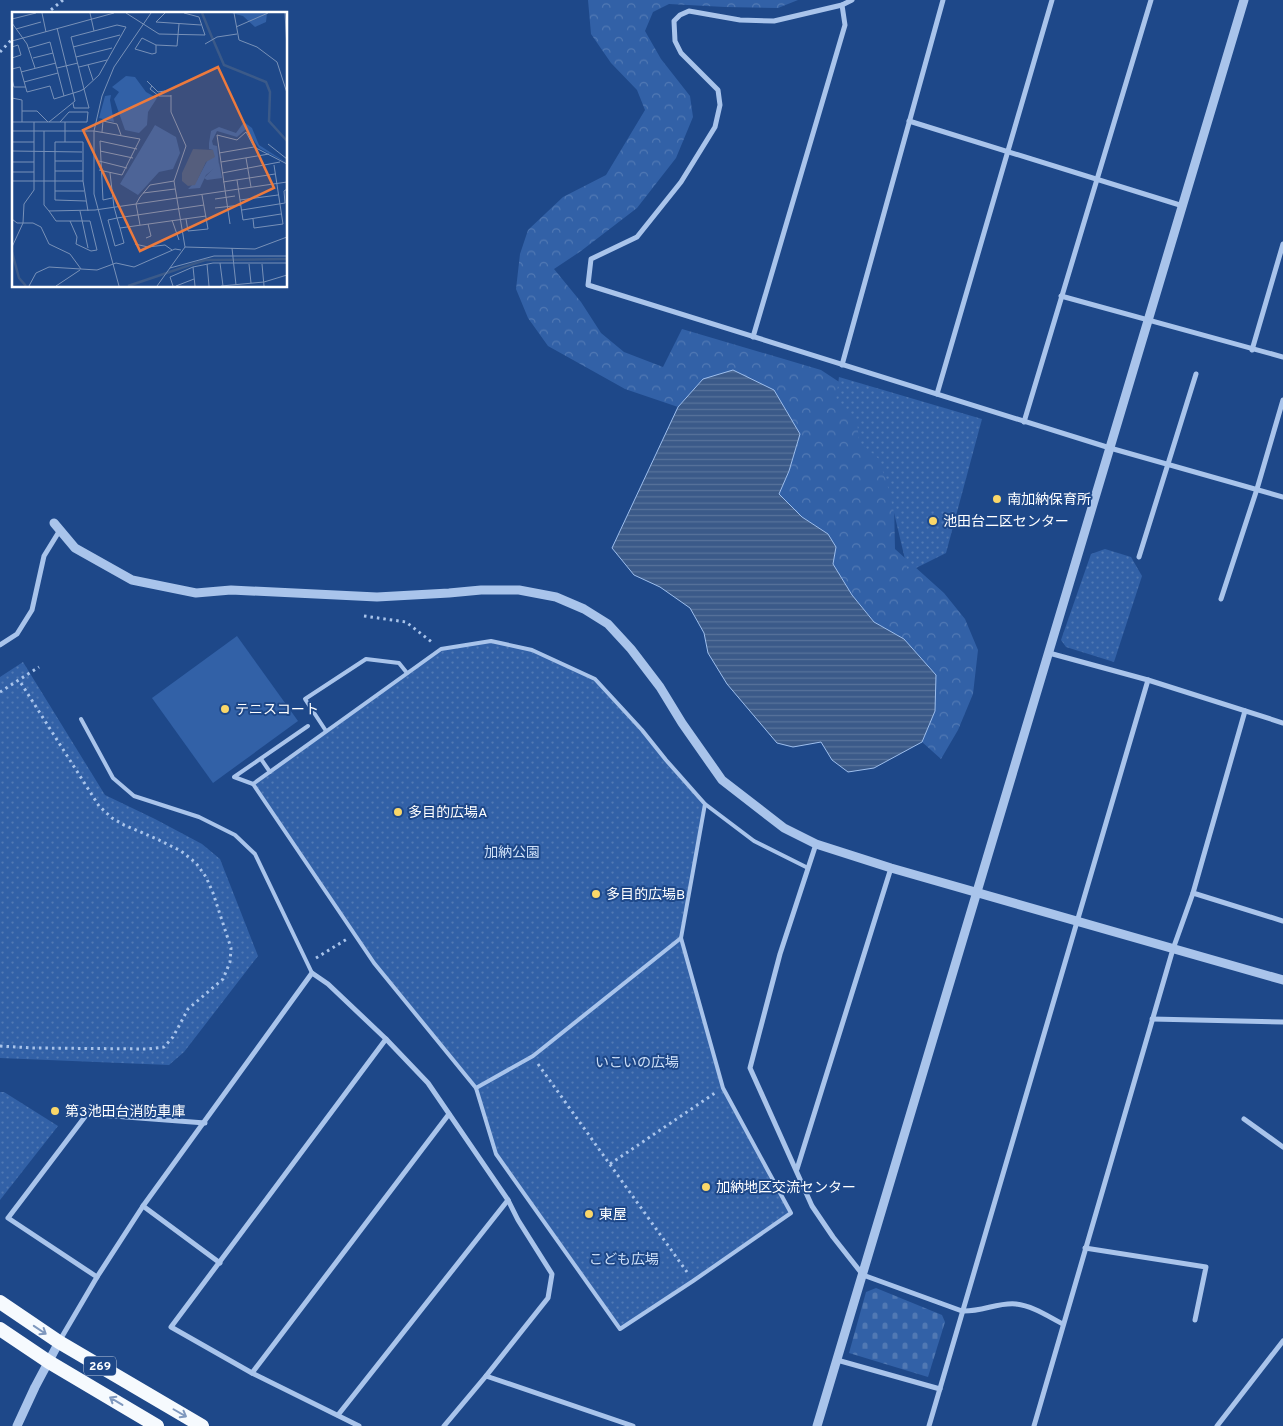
<svg xmlns="http://www.w3.org/2000/svg" width="1283" height="1426" viewBox="0 0 1283 1426" font-family="Overpass,'Noto Sans JP',sans-serif">
<style>
.grass{fill:#3261a7}
.forest{fill:url(#forest-crowns)}
.cemetery{fill:url(#cemetery-stones)}
.park{fill:url(#park-dots)}
.water{fill:url(#water-rules);stroke:#9dbeed}
.lines{fill:none;stroke-linecap:round;stroke-linejoin:round}
.path{stroke:#a9c4eb;stroke-width:3;stroke-dasharray:2.5 4;stroke-linecap:butt}
.service{stroke:#a9c4eb;stroke-width:4}
.minor{stroke:#a9c4eb;stroke-width:5}
.tertiary{stroke:#a9c4eb;stroke-width:9}
.trunk{stroke:#f6fafe;stroke-width:14}
.oneway{stroke:#7f98be}
.poi-dot{fill:#fad769;stroke:#1e4889;stroke-width:2}
.labels{text-anchor:middle;stroke-width:4;stroke-linejoin:round;paint-order:stroke}
.shield{fill:#1e4889;stroke:#bcc8dc;stroke-width:1}
.shield-label{font-size:12px;font-weight:bold;fill:#fff}
.poi-label{font-size:14px;fill:#fff;stroke:#1e4889;text-anchor:start}
.park-label{font-size:14px;fill:#cee0f8;stroke:#1e4889}
.inset-river{fill:none;stroke:#3b5a89;stroke-width:2.5}
.inset-road{fill:none;stroke:#7891b8;stroke-width:1}
.view{fill:#ed7a3d;fill-opacity:0.15;stroke:#ed7a3d;stroke-width:2.5}
.inset-edge{fill:none;stroke:#fff;stroke-width:2.5}
</style>
<defs>
<pattern id="forest-crowns" width="20" height="18" patternUnits="userSpaceOnUse" patternTransform="scale(1.25)"><rect width="20" height="18" fill="#3261a7"/><path d="M2 6a3 3 0 1 1 6 0M12 15a3 3 0 1 1 6 0" fill="none" stroke="#5179b4"/></pattern>
<pattern id="cemetery-stones" width="16" height="16" patternUnits="userSpaceOnUse" patternTransform="scale(1.25)"><rect width="16" height="16" fill="#3261a7"/><path d="M2 7V4a2 2 0 0 1 4 0v3zM10 15v-3a2 2 0 0 1 4 0v3z" fill="#5179b4"/></pattern>
<pattern id="park-dots" width="8" height="8" patternUnits="userSpaceOnUse" patternTransform="scale(1.25)"><rect width="8" height="8" fill="#3261a7"/><path d="M2 2h.1M6 6h.1" fill="none" stroke="#5179b4" stroke-width="1.8" stroke-linecap="round"/></pattern>
<pattern id="water-rules" width="6" height="5" patternUnits="userSpaceOnUse" patternTransform="scale(1.25)"><rect width="6" height="5" fill="#3b5a89"/><path d="M0 2.5h6" fill="none" stroke="#58739b"/></pattern>
</defs>
<rect width="100%" height="100%" fill="#1e4889"/>
<polygon class="grass" points="237,636 298,721 213,783 152,698"/>
<polygon class="forest" points="588,0 798,0 778,8 725,7 669,4 653,12 645,31 661,59 690,96 693,117 676,158 637,208 581,251 554,269 581,302 601,333 624,352 663,367 682,329 821,370 853,391 893,453 895,549 944,593 965,619 978,650 973,694 958,730 941,759 922,742 935,711 904,639 874,622 852,595 833,564 836,547 828,534 802,517 779,494 789,471 800,434 703,379 678,407 625,389 548,346 528,318 516,289 520,254 528,230 563,197 606,175 645,110 637,90 611,63 591,34"/>
<polygon class="cemetery" points="876,1288 942,1315 945,1322 928,1377 849,1353 866,1292"/>
<g class="park">
<polygon points="839,377 982,419 946,553 908,572 887,483 878,458 859,442 857,420 836,400"/>
<polygon points="1105,549 1131,557 1142,576 1114,662 1066,647 1061,640 1091,554"/>
<polygon points="491,641 532,650 595,679 705,804 681,938 723,1088 791,1213 620,1329 496,1154 476,1088 374,963 253,784 441,649"/>
<polygon points="23,662 105,795 155,819 202,844 220,859 258,956 184,1052 169,1065 0,1058 0,677"/>
<polygon points="0,1092 4,1092 58,1126 0,1200"/>
</g>
<polygon class="water" points="733,370 774,390 800,434 789,471 779,494 802,517 828,534 836,547 833,564 852,595 874,622 904,639 936,675 935,711 922,742 874,768 848,772 832,760 821,742 793,747 777,743 727,684 708,653 704,633 690,608 660,587 634,575 612,548 678,407 703,379"/>
<g class="lines">
<g class="path">
<polyline points="46,14 63,0"/>
<polyline points="0,52 14,37"/>
<polyline points="364,616 406,622 433,643"/>
<polyline points="0,692 39,667"/>
<polyline points="316,958 347,939"/>
<polyline points="0,1046 34,1048 147,1049 164,1047 173,1037 188,1009 223,979 230,962 231,948 213,893 206,877 196,863 181,851 157,839 124,825 112,818 99,806 19,680"/>
<polyline points="538,1064 687,1272"/>
<polyline points="610,1164 715,1093"/>
</g>
<g class="service">
<polyline points="81,719 113,778 134,796 199,817 235,835 255,854 312,973"/>
<polyline points="326,731 305,699 366,659 399,663 407,673"/>
<polyline points="261,759 270,772"/>
<polyline points="253,784 234,777 308,726"/>
<polyline points="705,804 681,938 723,1088 791,1213 693,1281 620,1329 496,1154 476,1088 374,963 253,784 441,649 491,641 532,650 595,679 642,730 666,760 705,804 754,841 808,868"/>
<polyline points="476,1088 533,1056 681,938"/>
</g>
<g class="minor">
<polyline points="852,0 842,5 774,21 740,20 689,11 680,15 674,21 675,41 681,53 718,90 720,105 715,127 681,182 637,237 591,259 588,285 1110,448 1283,497"/>
<polyline points="909,121 1183,206"/>
<polyline points="1061,296 1283,357"/>
<polyline points="753,337 845,25 842,5"/>
<polyline points="1252,350 1283,244"/>
<polyline points="842,365 943,0"/>
<polyline points="937,394 1052,0"/>
<polyline points="1024,422 1151,0"/>
<polyline points="1139,557 1196,374"/>
<polyline points="1221,599 1257,489 1283,400"/>
<polyline points="0,645 17,634 32,610 44,556 60,530"/>
<polyline points="1049,653 1148,680 1283,723"/>
<path d="M816,844L780,954L750,1068L812,1206L833,1237L863,1275L962,1311C981,1312 999,1302 1016,1304C1033,1306 1049,1317 1063,1324"/>
<polyline points="1193,893 1283,921"/>
<polyline points="1152,1019 1283,1022"/>
<polyline points="1244,1119 1283,1147"/>
<polyline points="797,1169 891,868"/>
<polyline points="143,1206 220,1263"/>
<polyline points="1085,1248 1206,1267 1195,1320"/>
<polyline points="97,1277 8,1218 87,1114 205,1123"/>
<polyline points="60,1340 97,1277 143,1206 312,973 328,984 386,1039 428,1083 508,1200 518,1220 552,1274 548,1298 486,1376 444,1426"/>
<polyline points="837,1360 940,1389"/>
<polyline points="252,1373 449,1114"/>
<polyline points="486,1376 633,1426"/>
<polyline points="338,1415 508,1200"/>
<polyline points="359,1426 252,1373 171,1327 386,1039"/>
<polyline points="929,1426 1148,680"/>
<polyline points="1034,1426 1173,949 1193,893 1245,711"/>
<polyline points="1217,1426 1283,1341"/>
</g>
<g class="tertiary">
<polyline points="54,523 75,548 132,580 196,593 231,590 377,597 449,593 481,590 519,590 556,597 584,609 608,624 631,649 660,687 682,723 722,780 784,828 816,844 891,868 1283,980"/>
<polyline points="17,1426 35,1387 59,1342"/>
<polyline points="817,1426 1244,0"/>
</g>
<g class="trunk">
<polyline points="0,1302 59,1342 202,1426"/>
<polyline points="0,1329 49,1362 157,1426"/>
</g>
</g>
<defs><path id="oneway-shaft" d="M-6 0H5M1.5-3L5.5 0L1.5 3" fill="none" stroke-width="1.6" stroke-linecap="round" stroke-linejoin="round" transform="scale(1.25)"/></defs>
<g class="oneway">
<use href="#oneway-shaft" transform="translate(40 1330) rotate(34)"/>
<use href="#oneway-shaft" transform="translate(116 1401) rotate(-149)"/>
<use href="#oneway-shaft" transform="translate(180 1413) rotate(30)"/>
</g>
<g class="poi-dot">
<circle cx="997" cy="499" r="5"/>
<circle cx="933" cy="521" r="5"/>
<circle cx="225" cy="709" r="5"/>
<circle cx="398" cy="812" r="5"/>
<circle cx="596" cy="894" r="5"/>
<circle cx="55" cy="1111" r="5"/>
<circle cx="706" cy="1187" r="5"/>
<circle cx="589" cy="1214" r="5"/>
</g>
<g class="labels">
<rect class="shield" x="84" y="1356.5" width="32" height="19" rx="4"/>
<g class="shield-label">
<text x="100" y="1370">269</text>
</g>
<g class="poi-label">
<text x="1007" y="504">南加納保育所</text>
<text x="943" y="526">池田台二区センター</text>
<text x="235" y="714">テニスコート</text>
<text x="408" y="817">多目的広場A</text>
<text x="606" y="899">多目的広場B</text>
<text x="65" y="1116">第3池田台消防車庫</text>
<text x="716" y="1192">加納地区交流センター</text>
<text x="599" y="1219">東屋</text>
</g>
<g class="park-label">
<text x="512" y="857">加納公園</text>
<text x="637" y="1067">いこいの広場</text>
<text x="624" y="1264">こども広場</text>
</g>
</g>
<g transform="translate(12 12)">
<rect width="275" height="275" fill="#1e4889"/>
<path d="M219,1H255L254,10L243,15L231,4ZM232,110L240,116L247,133L275,151L247,136L234,117L225,125L205,119L200,129L201,133L205,134L207,153L194,163L188,176L176,177L185,168L201,138L197,137V131L199,119L207,115L224,121Z" fill="#3261a7"/>
<path d="M114,64L123,65L134,80L145,86L136,100L135,113L127,121L113,118L102,87L107,80L100,75ZM99,83L98,88L102,110L87,106L93,84ZM143,113L164,125L168,141L161,157L147,160L126,183L108,172ZM207,151L210,166L195,168L192,166Z" fill="#3261a7"/>
<path d="M181,137L201,138L203,145L194,150L183,173L176,174L170,169V161Z" fill="#3b5a89"/>
<path class="inset-river" d="M190,1L199,23M199,23L212,53L254,70L258,80L257,109L275,129M0,240L7,266L14,274M116,274L193,248L275,247"/>
<path class="inset-road" d="M30,1L34,20M78,1L82,19M114,1L147,22L193,23L187,5L172,1M153,1L144,10L189,13M222,1L227,28L245,35L265,50L275,81M273,1L275,36M0,7L24,1M0,11L15,32L23,56M224,15L256,1M4,17L29,10M0,29L102,1M193,32L205,25L225,22M144,33V41L140,42L123,37L130,26L144,33L165,34L167,12M0,35L6,33L9,43L0,46M61,35L108,23M17,36L38,30L52,84M64,45L100,36M21,46L41,41M76,53L81,68M67,55L95,48M45,56L66,51M0,57L8,55L15,80L38,74L42,87L68,79L72,77L87,63L114,15L105,13L59,25L72,77L77,96H62L61,91M9,60L44,51M0,67L2,75H14M135,69L146,80L153,79M12,70L46,61M140,74L138,77L147,84H159M159,83V100L174,134L162,169L173,235M0,86L10,88V110M10,99H25L36,110M0,110H75L76,100H57L48,110M37,110L63,89L45,16M0,119H82L128,127L110,163L87,158M32,119V193L37,199L83,198L275,170M90,120L91,109L105,112L109,123M0,130H22M53,130V110M256,132L275,147M0,139L70,140M88,139L121,146M207,141L242,135M234,146L239,175M43,149H70M87,149L115,156M0,150H22M209,150L257,142M43,159H71M0,160H22M98,161L102,195L105,206L108,216L112,231L103,234L96,208L105,206L192,193M210,161L268,150M225,168L231,208L269,202M0,169H71M211,170L263,162M43,179H72M131,181L163,177M100,186L91,188L88,129L125,137M203,187L223,184M228,188L266,183M74,189L43,188V130H71V169L76,199M203,196L229,193M230,198L273,191L272,179L275,177M37,199L44,209H78L85,238L79,239L64,232L65,225L58,209M68,199L76,236M0,207L5,211H21L29,215L37,232L58,242L69,257M174,207L176,219L196,217L190,183M241,207L242,216L271,212L262,153M160,208L167,228M218,212L205,123L225,128L234,120L242,135L275,152M128,213L124,192L128,185L138,173L162,169M108,216L194,204M134,226L139,224L136,212M123,232L136,235L153,233L160,238M0,235L11,211L12,192L22,178V110M220,236L224,273M208,251L211,274M195,252L197,274M237,252L239,271M250,252L252,274M181,255L183,274M158,256L202,244H275M17,274L24,261L37,255L85,258L104,251L122,255L163,237L169,238M44,274L68,258M107,274L82,182V119L90,84L102,55L139,1M145,274L173,235L243,237L275,225M161,274L158,265L181,255L201,251H275M164,274L182,267M209,274L252,270L275,263"/>
<path class="view" d="M206,55L262,176L128,239L71,118Z"/>
<rect width="275" height="275" class="inset-edge"/>
</g>
</svg>
